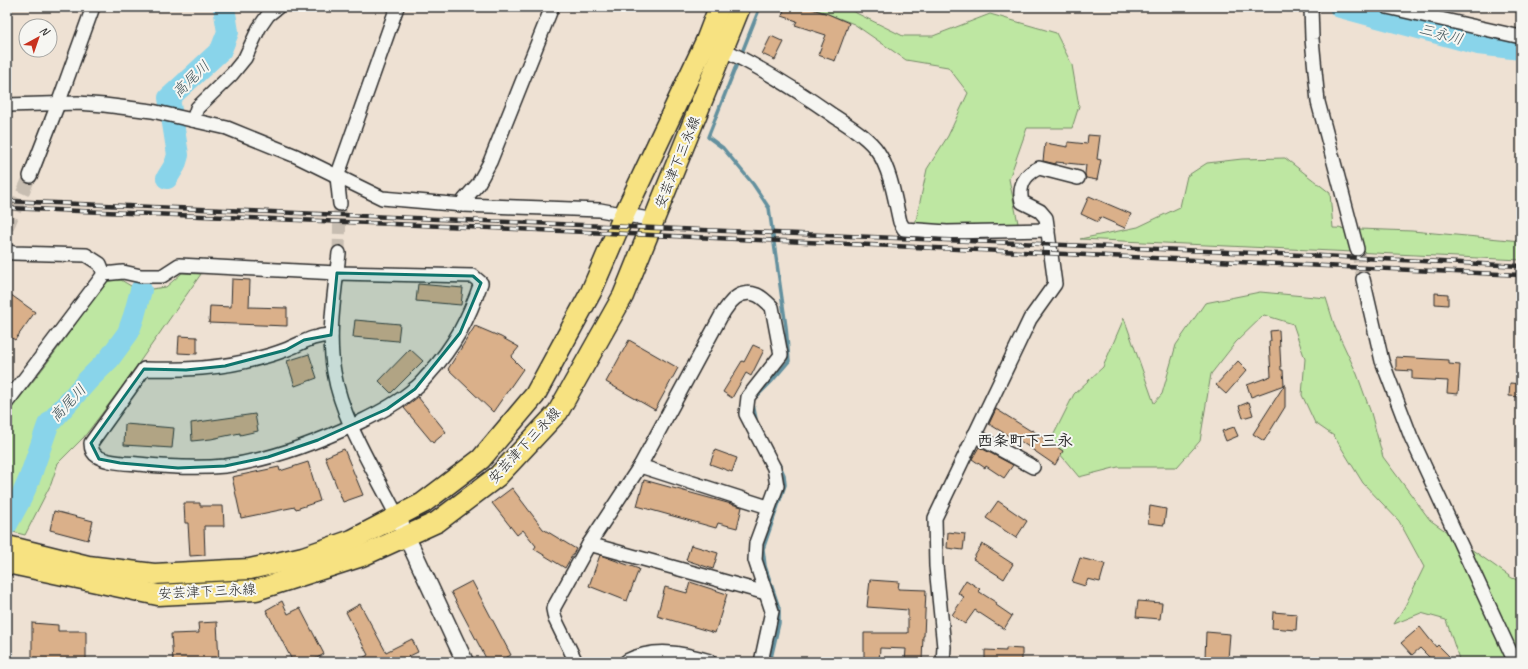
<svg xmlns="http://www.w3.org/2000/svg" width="1528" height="669" viewBox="0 0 1528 669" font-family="Caveat,'Klee One',sans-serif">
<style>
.green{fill:#bee7a2;stroke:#748966}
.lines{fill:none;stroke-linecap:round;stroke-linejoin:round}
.stream{stroke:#63909e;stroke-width:3.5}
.river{stroke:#89d4ea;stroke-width:22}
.building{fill:#dab08a;stroke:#2b2b2b}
.minor-tunnel{stroke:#c7bdb1;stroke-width:13;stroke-dasharray:13 6;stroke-linecap:butt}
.minor-casing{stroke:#2b2b2b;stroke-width:16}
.tertiary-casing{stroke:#2b2b2b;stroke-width:19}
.primary-casing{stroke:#2b2b2b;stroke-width:23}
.minor{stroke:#f6f6f2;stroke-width:13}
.tertiary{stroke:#f6f6f2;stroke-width:16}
.primary{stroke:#f7e281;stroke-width:20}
.rail-casing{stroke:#2b2b2b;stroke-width:4.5}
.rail{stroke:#f6f6f2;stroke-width:3;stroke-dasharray:9;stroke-linecap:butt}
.marked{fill:#0f766e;fill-opacity:0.2;stroke:#0f766e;stroke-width:3;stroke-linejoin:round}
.labels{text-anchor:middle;stroke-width:4;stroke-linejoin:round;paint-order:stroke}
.street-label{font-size:14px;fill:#2b2b2b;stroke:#f6f6f2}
.water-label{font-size:15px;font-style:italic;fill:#42555b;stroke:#f6f6f2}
.quarter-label{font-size:16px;font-weight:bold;fill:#2b2b2b;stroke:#f6f6f2}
</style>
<rect width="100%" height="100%" fill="#eee1d3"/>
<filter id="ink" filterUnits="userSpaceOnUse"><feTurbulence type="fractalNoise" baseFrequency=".025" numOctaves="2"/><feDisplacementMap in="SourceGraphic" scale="8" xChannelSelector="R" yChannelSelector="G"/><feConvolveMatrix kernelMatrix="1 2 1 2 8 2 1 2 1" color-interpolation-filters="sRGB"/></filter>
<g filter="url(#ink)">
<g class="green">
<polygon points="810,7 844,7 903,36 933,36 990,14 1056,33 1072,65 1079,106 1072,128 1027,128 1009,179 1019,228 915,225 927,169 948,136 968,93 948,67 906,60 854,24"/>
<polygon points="1285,158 1330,193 1333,228 1412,231 1521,241 1521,260 1080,239 1138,227 1180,207 1187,176 1207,163 1242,159"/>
<polygon points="182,273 201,274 122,387 84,437 58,463 51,484 25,535 9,531 28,500 38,469 58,423 100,378 135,335 143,312 144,290 166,287"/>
<path d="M107,279L121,280L136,289L126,324L104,355L44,424L32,452L18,498L7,516V413C43,371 75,325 107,279Z"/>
<polygon points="1260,292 1326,298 1335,327 1357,374 1371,413 1383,457 1430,520 1512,578 1521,581 1521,662 1460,662 1446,620 1421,613 1394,624 1405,606 1424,567 1399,521 1363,483 1334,436 1315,423 1302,395 1305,359 1293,324 1264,315 1236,342 1211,374 1200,441 1177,467 1118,467 1079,477 1050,442 1074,394 1103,367 1124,318 1154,403 1162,394 1176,345 1205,303"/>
</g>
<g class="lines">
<g class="stream">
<polyline points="741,55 760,7"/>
<polyline points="738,61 708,137 723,148 753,184 769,208 786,327 789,361 771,382 754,399"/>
<polyline points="753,404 756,419"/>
<polyline points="770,662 779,623 779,608 765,566 763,549 785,485 784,475 779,464"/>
</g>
<g class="river">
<polyline points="1340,7 1478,44 1521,49"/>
<polyline points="167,178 175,165 178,155 169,98 221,50 228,32 224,7"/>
<polyline points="7,524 21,498 29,480 48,425 88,380 109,359 128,333 134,316 141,290"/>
</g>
</g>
<g class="building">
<polygon points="785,7 806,7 828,14 849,23 835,61 818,55 826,35 795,25 797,21 782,16"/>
<polygon points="771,36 784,42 775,60 762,54"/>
<polygon points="1088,135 1100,136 1097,159 1101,160 1097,180 1086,178 1085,174 1086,165 1056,162 1056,164 1043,161 1045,143 1068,147 1068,142 1087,144"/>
<polygon points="1089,196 1131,214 1125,228 1100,217 1098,222 1081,214"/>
<polygon points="232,279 250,280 249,307 287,308 287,326 209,323 210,306 231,307"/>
<polygon points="418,284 463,288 461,305 416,301"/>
<polygon points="7,292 35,312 15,340 7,335"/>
<polygon points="1435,293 1448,294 1448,305 1435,304"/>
<polygon points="355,320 400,324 398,341 353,337"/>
<polygon points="475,326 501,337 519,347 511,357 523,369 493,412 448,369"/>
<polygon points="1279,330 1281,370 1283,370 1284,385 1251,397 1247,385 1271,376 1269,341 1271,341 1270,331"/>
<polygon points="179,336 197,337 197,354 178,353"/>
<polygon points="629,340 678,368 655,410 606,382"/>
<polygon points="753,345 764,350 751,376 746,373 732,398 723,392 742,361 744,362"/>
<polygon points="410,349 423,361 391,393 379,381"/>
<polygon points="309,354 317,378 295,386 287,361"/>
<polygon points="1396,357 1449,360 1449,364 1460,365 1458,394 1447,393 1448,381 1412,379 1412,371 1396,370"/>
<polygon points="1238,361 1247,370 1226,394 1216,385"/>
<polygon points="1510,383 1521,384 1521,397 1509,396"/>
<polygon points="1285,384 1285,407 1264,441 1253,434"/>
<polygon points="418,397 446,432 433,443 404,408"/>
<polygon points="1249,402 1253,415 1243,418 1239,406"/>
<polygon points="996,409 1031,431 1032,430 1063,451 1055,465 1020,441 1019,442 989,424"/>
<polygon points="255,414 258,431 240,435 240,433 211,439 192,441 191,423"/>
<polygon points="125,424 174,428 172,448 124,445"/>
<polygon points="1234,427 1238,436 1226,441 1222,431"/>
<polygon points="979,447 1013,465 1004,478 986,466 985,468 972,459"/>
<polygon points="344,449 363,495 343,502 325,457"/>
<polygon points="715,450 737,458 732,472 710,464"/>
<polygon points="308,462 320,501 296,509 295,507 241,518 232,477 279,467 280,471"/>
<polygon points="644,480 742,507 737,528 718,523 716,528 637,506"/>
<polygon points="512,488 543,529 576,549 565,568 534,549 536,546 523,530 517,535 492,503"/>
<polygon points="998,501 1027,521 1016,538 986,518"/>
<polygon points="184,503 200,503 200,506 223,506 224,526 204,526 205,555 190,556 188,523 185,523"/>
<polygon points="1150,506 1166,509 1164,525 1148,523"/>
<polygon points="54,511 93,521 88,540 50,530"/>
<polygon points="948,532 965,534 963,550 947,548"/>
<polygon points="982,544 1013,564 1004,579 973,559"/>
<polygon points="691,545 718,553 713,569 686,560"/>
<polygon points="600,555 639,569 627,601 589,586"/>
<polygon points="1080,558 1105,564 1100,582 1088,579 1085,586 1072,582"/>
<polygon points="870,580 899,582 898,589 926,590 924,636 923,636 922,662 905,662 906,649 880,648 879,662 864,662 864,633 908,633 908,610 867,607"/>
<polygon points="966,580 980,589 978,591 997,603 996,605 1012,616 1004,629 975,610 965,624 952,615 964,597 958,593"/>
<polygon points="472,581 511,655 498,662 488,662 451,592"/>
<polygon points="690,582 727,594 715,633 657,616 665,587 687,593"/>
<polygon points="282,601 288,614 300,608 324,654 310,662 293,662 266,610"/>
<polygon points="1138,601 1162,603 1160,619 1136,617"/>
<polygon points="360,604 386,652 412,639 418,652 397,662 355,662 368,655 346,612"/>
<polygon points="1273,612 1297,614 1296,630 1272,628"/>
<polygon points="217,622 219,662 173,662 171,634 199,633 198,623"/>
<polygon points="32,623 58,625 58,631 86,631 86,662 32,662"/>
<polygon points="1420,627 1436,647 1438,645 1449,656 1443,662 1434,662 1420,648 1412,655 1401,643"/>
<polygon points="1206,632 1230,634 1228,659 1205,658"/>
<polygon points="1006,648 1022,649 1022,662 985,662 985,650 1006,651"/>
</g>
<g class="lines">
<g class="minor-tunnel">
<polyline points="7,228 30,176"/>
<polyline points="1357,249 1363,279"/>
<polyline points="339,253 340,204"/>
</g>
<g class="minor-casing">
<g id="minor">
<polyline points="1311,7 1312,39 1318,102 1357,249"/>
<polyline points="1387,7 1521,37"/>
<path d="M716,46C757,65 797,90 834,116C849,126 868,137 878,152C891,171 895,201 900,222L904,229L947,232L1048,230"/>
<polyline points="7,105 78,103 104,105 152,111 227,128 296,156 382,198 463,205 600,210 654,220"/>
<polyline points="193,120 197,108 232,74 245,58 259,28 268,15 278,7"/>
<polyline points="30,176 58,104 93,7"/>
<polyline points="340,204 337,177 397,7"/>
<polyline points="463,205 464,200 478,184 490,162 552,7"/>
<polyline points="7,251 13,253 86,255 100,264 104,274"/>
<path d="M339,253C335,292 327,333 334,372C342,421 375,472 397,516"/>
<polyline points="1363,279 1382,361 1411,437 1515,662"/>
<path d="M7,402L104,274L123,272L141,276H162L179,265L337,273L473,276L481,283C468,320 455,345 429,374C424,379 420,385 414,389C398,403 379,413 360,422C318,442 272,460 225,466C196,469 167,467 138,464C127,463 99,463 93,452C92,450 91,446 91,443L144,369C183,370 221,369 259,358C268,356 277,353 285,350C303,343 310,336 331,335"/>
<polyline points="974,435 1033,467"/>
<polyline points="640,466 768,507"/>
<polyline points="589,544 766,593"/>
<path d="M576,662L555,619L553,609L589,544L640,466L721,316C729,303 739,288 757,295C762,297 768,303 772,307L781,355L748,397L746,414L774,468L777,486L756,543L755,560L772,611L761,662"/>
<path d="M943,662L944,647L936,566L935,518L1030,319L1055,284L1046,218L1040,211L1022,202C1018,186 1025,174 1039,168L1078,178"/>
</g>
</g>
<g class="tertiary-casing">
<g id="tertiary">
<polyline points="397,516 465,662"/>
<path d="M628,662C654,649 681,654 708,662"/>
</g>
</g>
<g class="primary-casing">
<g id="primary">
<polyline points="7,546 88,566 154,574 250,569 303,557 352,540 423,503 481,459 535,395 591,292 624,215 706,41 719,7"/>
<polyline points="7,563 158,595 256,590 362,556 437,522 498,476 558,412 623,296 740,7"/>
</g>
</g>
<use href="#minor" class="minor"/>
<use href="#tertiary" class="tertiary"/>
<use href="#primary" class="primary"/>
<g class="rail-casing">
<g id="rail">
<polyline points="7,201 1302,255 1521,266"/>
<polyline points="7,208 586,232 1521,275"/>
</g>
</g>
<use href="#rail" class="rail"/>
</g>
</g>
<path class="marked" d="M337,273L473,276L481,283L460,333L415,389L387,409L318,440L268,457L225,466L178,468L120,463L99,459L91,443L144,369L186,370L225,366L286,350L304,340L331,335Z"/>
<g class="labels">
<g class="street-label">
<text transform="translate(677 162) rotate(-68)" y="5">安芸津下三永線</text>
<text transform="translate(524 445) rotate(-47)" y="5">安芸津下三永線</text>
<text transform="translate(207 591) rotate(-3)" y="5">安芸津下三永線</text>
</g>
<g class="water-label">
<text transform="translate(1441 34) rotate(15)" y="5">三永川</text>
<text transform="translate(191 79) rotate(-44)" y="5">高尾川</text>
<text transform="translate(68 403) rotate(-47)" y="5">高尾川</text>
</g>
<g class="quarter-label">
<text x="1025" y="446">西条町下三永</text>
</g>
</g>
<rect width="1528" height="669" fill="none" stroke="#f6f6f2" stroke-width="24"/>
<rect x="12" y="12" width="1504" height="645" fill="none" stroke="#2b2b2b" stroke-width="1.5" filter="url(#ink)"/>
<g transform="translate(38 38) rotate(40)"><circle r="19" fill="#f6f6f2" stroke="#a5a5a2"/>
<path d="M0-3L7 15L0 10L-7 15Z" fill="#c8321e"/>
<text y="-6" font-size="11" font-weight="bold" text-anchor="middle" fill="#2b2b2b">N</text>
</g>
</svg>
